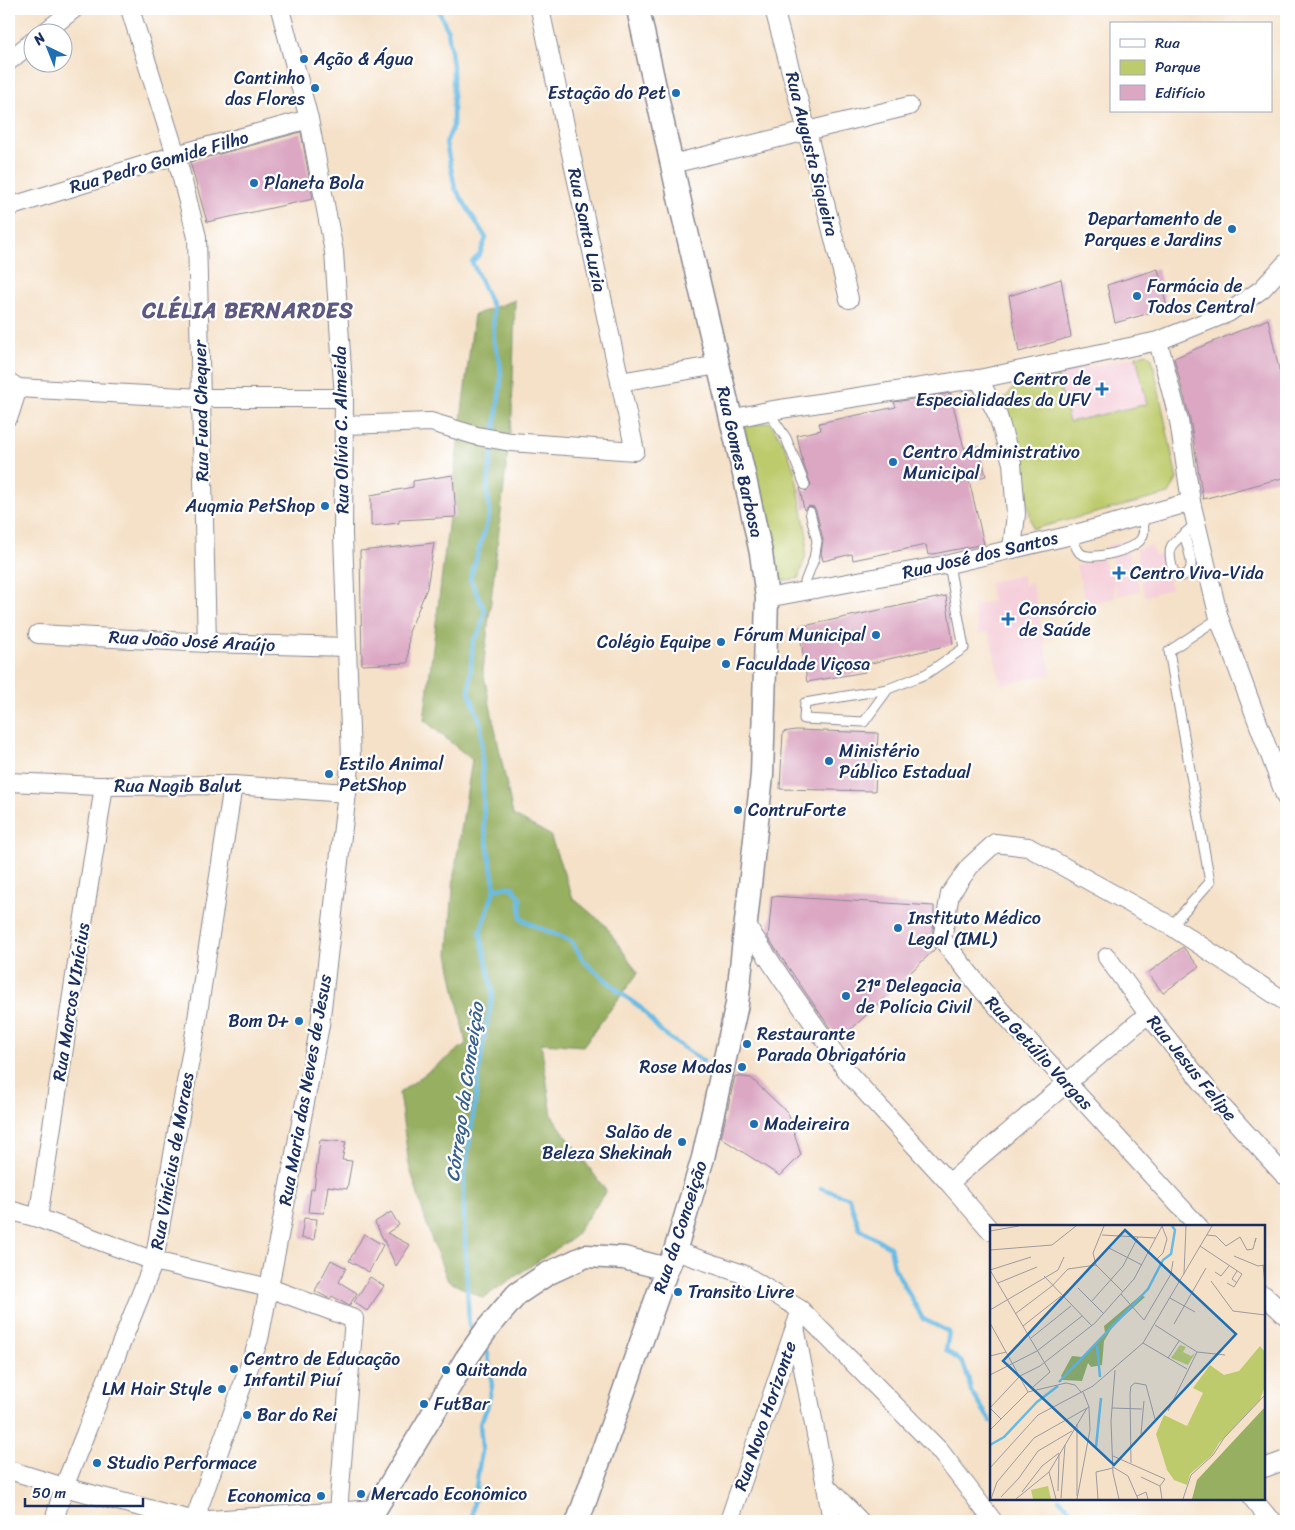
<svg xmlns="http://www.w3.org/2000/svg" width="1295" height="1530" viewBox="0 0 1295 1530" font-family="Sriracha,sans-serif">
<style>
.built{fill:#f5cfda}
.green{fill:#becb6c;stroke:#6c7d65}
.forest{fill:#96af60;stroke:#586f5f}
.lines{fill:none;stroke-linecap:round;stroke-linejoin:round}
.stream{stroke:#69bbe4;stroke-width:4.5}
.building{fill:#dba7c3}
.service-casing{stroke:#888893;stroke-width:11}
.minor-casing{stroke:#888893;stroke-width:20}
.tertiary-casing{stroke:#888893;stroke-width:25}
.service{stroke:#fff;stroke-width:9}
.minor{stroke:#fff;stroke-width:18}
.tertiary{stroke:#fff;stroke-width:22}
.poi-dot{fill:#1f6fb2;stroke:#fff;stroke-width:2}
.labels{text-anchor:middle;stroke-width:4.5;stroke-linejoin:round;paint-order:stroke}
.poi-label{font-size:18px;fill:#1b2f5e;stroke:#fff;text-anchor:start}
.street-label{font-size:18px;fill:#1b2f5e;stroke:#fff}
.water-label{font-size:19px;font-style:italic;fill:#36608d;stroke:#fff}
.district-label{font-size:22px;font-weight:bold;letter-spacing:1px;fill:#5e5981;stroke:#fff}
.inset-river{fill:none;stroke:#69bbe4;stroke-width:2.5}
.inset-road{fill:none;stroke:#9e9a9e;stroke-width:1}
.view{fill:#1f6fb2;fill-opacity:0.15;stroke:#1f6fb2;stroke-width:2.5}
.inset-edge{fill:none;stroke:#1b2f5e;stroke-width:2.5}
</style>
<rect width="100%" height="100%" fill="#fff"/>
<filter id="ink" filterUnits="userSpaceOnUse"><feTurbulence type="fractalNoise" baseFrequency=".02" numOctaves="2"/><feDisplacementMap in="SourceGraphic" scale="10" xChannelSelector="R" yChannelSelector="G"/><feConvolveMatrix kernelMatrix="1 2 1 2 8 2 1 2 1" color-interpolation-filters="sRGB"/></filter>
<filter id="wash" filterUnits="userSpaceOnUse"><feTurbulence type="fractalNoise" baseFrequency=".0096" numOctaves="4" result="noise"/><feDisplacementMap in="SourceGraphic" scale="20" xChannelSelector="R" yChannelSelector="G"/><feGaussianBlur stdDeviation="1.12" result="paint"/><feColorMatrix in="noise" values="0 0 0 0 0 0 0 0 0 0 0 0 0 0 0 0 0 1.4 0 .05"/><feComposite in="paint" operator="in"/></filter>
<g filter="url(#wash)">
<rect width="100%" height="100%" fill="#f5e1c8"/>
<g class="built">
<polygon points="1136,356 1147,403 1069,422 1057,375"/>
<polygon points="1125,541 1131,562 1139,560 1136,549 1151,545 1155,556 1165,553 1169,566 1159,569 1161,577 1167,575 1171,589 1145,596 1140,577 1137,578 1140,591 1119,596 1115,585 1113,585 1116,597 1087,605 1076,566 1103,558 1106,570 1114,568 1108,545"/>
<polygon points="1022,575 1024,585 1032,583 1051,674 1001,685 989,632 979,634 973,606 993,601 989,582"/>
</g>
<g class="green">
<polygon points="1146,353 1152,358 1177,479 1169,494 1033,529 1005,398 1019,381 1057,375 1069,422 1147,404 1136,356"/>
<polygon points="770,422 786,448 795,473 807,536 805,558 798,579 777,581 772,542 744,427"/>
</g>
<polygon class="forest" points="515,300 512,415 483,671 513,815 550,835 573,898 605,925 638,973 583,1046 541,1043 552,1116 606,1191 574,1237 483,1298 448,1281 430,1235 409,1165 399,1093 466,1044 448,954 454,875 472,760 424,720 474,315"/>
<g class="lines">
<g class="stream">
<polyline points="438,9 448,31 453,66 453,126 446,143 455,188 486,238 480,254 472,262 493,308 494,342 500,362 501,380 494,436"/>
<polyline points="495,888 512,887 520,897 521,919 542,929 571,941 585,962 621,993 641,1008 662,1033 703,1061"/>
<polyline points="821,1188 849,1198 860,1229 890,1247 894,1267 923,1319 949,1332 946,1350 963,1363 968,1377 971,1391 991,1422"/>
<polyline points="475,1334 469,1325 464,1220 464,1180 484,1038 493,993 480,932 495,888 484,825 481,724 469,692 473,641 480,631 485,611 470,579 490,513 487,490 493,444"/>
<polyline points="1059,1499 1080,1518"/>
<polyline points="471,1521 482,1447 480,1424 487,1408 492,1386 488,1354 484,1347"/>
</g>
</g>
<g id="blocks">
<g class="building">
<polygon points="301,132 313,199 207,222 190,162"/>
<polygon points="1158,269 1167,308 1115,323 1107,285"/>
<polygon points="1061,279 1071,337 1019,352 1009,296"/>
<polygon points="1268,319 1286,402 1286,477 1203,499 1190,419 1174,358"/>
<polygon points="950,393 964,448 979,447 986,476 969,480 984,544 928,555 926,545 853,560 852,554 823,561 821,553 823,540 816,511 814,507 809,506 804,510 800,488 807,491 811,485 803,463 797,435 821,430 819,423 896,407 894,402"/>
<polygon points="453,475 456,517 399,520 399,523 371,526 371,495 413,487 413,481"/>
<polygon points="434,543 427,588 409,632 408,663 362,665 360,551"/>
<polygon points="946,596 953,644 863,665 865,672 807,682 799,627"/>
<polygon points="796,730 878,733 875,791 780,789 783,732"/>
<polygon points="772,896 934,906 934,921 932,938 935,949 839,1041 768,938"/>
<polygon points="1183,947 1199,967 1163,993 1148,973"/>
<polygon points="735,1076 751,1078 788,1113 801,1155 780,1176 721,1138"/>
<polygon points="320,1140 346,1142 342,1160 352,1161 347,1189 328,1186 324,1213 308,1212 311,1189 314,1189"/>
<polygon points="391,1212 399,1225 387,1233 410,1245 396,1266 375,1222"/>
<polygon points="304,1218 317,1219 314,1240 301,1238"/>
<polygon points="364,1234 383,1245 369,1272 349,1261"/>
<polygon points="331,1260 346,1268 339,1282 357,1293 349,1306 332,1296 330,1299 315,1291"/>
<polygon points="370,1277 384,1286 367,1311 354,1302"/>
</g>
</g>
</g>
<g filter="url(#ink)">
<use href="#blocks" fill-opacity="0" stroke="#888893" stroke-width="1"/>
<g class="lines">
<g class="service-casing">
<g id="service">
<polyline points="768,411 786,438 805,485"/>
<path d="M1072,535C1074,541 1075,548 1080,553C1090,562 1134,550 1141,539C1146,532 1143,523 1141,516"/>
<path d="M1185,535C1186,545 1192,556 1191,566C1191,572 1184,578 1177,575C1171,571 1168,551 1172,545C1179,537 1188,531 1196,524"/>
<polyline points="801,592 814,559 817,541 810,512"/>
<polyline points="888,689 864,722 804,719 805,703 888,689 926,674 964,648 949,564"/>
<polyline points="1171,926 1210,882 1169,651 1219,618"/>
</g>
</g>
<g class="minor-casing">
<g id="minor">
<polyline points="130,9 176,155 197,237 207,643"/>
<polyline points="774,9 807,131 849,299"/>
<polyline points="45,32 74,9"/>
<polyline points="9,61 32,42"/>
<polyline points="672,164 909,106"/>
<polyline points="9,207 176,155 309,119"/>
<polyline points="1158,341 1179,421 1191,502 1219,618 1286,798"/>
<polyline points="979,379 998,416 1012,463 1016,514 1012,549"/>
<polyline points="620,382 718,365"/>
<polyline points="18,388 201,398 344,398"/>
<polyline points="9,416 18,388 9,382"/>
<polyline points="731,419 768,411 954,382 979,379 1158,341 1228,313 1262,289 1286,263"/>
<polyline points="344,425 431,422 477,436 511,442 635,451 540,9"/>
<polyline points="767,598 949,564 1072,535 1191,502"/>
<polyline points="38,634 207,643 347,647"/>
<polyline points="9,782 98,786 233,785 347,793"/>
<polyline points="745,923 782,979 849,1074 949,1183 991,1231"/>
<polyline points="1107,957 1148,1014 1216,1100 1284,1175"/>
<polyline points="949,1183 1148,1014"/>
<polyline points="9,1210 38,1218 154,1261 269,1288 354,1319 338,1511"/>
<polyline points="38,1218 104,786"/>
<polyline points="1198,1226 983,991 942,939 950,894 970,866 995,843 1028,847 1171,926 1283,1000"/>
<polyline points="675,1251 743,1274 801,1310 940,1451 993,1521"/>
<polyline points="1264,1295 1286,1316"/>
<polyline points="795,1327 826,1486 832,1521"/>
<polyline points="1264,1468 1286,1460"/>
<polyline points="9,1470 64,1487 195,1521"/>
<polyline points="826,1486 860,1521"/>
<polyline points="1253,1499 1267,1516 1273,1521"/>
<polyline points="54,1521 64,1487 154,1261 195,1032 233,785"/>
<polyline points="194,1521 259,1339 320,1025 351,758 343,535 344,398 334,252 309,119 280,9"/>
<polyline points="194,1521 376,1509"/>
<polyline points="729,1521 801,1310"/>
</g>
</g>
<g class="tertiary-casing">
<g id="tertiary">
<polyline points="368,1521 466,1359 487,1329 517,1294 547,1274 586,1256 624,1258 667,1269"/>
<polyline points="578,1521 667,1269 675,1251 703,1158 737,1004 762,775 767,598 761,553 744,474 682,211 638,9"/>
</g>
</g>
<use href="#service" class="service"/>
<use href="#minor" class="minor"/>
<use href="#tertiary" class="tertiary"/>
</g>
</g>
<g class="poi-dot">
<circle cx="304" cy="59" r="5"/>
<circle cx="315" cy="88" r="5"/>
<circle cx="676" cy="93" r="5"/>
<circle cx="254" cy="183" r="5"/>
<circle cx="1232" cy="229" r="5"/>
<circle cx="1137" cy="296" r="5"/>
<path d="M1099.5 381.5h5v5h5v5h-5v5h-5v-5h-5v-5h5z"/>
<circle cx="893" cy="462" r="5"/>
<circle cx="325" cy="506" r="5"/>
<path d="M1116.5 565.5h5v5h5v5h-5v5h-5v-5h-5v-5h5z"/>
<path d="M1005.5 611.5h5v5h5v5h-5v5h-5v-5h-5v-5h5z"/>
<circle cx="876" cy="635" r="5"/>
<circle cx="721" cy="642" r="5"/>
<circle cx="726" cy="664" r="5"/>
<circle cx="829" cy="761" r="5"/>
<circle cx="329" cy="774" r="5"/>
<circle cx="738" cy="810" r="5"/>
<circle cx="898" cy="928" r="5"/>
<circle cx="846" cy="996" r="5"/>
<circle cx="299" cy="1021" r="5"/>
<circle cx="747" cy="1044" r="5"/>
<circle cx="742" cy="1067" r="5"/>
<circle cx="754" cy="1124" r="5"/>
<circle cx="682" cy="1142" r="5"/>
<circle cx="678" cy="1292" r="5"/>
<circle cx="234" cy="1369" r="5"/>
<circle cx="446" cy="1370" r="5"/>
<circle cx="222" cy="1389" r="5"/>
<circle cx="424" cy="1404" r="5"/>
<circle cx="247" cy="1415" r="5"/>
<circle cx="97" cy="1463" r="5"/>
<circle cx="361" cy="1494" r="5"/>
<circle cx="321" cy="1496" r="5"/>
</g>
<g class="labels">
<g class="poi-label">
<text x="314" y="65">Ação &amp; Água</text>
<text x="305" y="84" text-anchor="end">Cantinho<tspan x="305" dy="21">das Flores</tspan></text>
<text x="666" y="99" text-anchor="end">Estação do Pet</text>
<text x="264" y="189">Planeta Bola</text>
<text x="1222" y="225" text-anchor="end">Departamento de<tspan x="1222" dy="21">Parques e Jardins</tspan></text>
<text x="1147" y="292">Farmácia de<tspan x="1147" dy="21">Todos Central</tspan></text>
<text x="1091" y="385" text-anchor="end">Centro de<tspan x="1091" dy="21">Especialidades da UFV</tspan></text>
<text x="903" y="458">Centro Administrativo<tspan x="903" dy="21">Municipal</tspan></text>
<text x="315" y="512" text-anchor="end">Auqmia PetShop</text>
<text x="1130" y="579">Centro Viva-Vida</text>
<text x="1019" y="615">Consórcio<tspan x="1019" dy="21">de Saúde</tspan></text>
<text x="866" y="641" text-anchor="end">Fórum Municipal</text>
<text x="711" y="648" text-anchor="end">Colégio Equipe</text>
<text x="736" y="670">Faculdade Viçosa</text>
<text x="839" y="757">Ministério<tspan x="839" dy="21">Público Estadual</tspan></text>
<text x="339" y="770">Estilo Animal<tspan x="339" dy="21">PetShop</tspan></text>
<text x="748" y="816">ContruForte</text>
<text x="908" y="924">Instituto Médico<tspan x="908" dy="21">Legal (IML)</tspan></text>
<text x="856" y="992">21ª Delegacia<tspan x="856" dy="21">de Polícia Civil</tspan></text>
<text x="289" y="1027" text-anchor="end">Bom D+</text>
<text x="757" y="1040">Restaurante<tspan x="757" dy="21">Parada Obrigatória</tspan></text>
<text x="732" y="1073" text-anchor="end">Rose Modas</text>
<text x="764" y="1130">Madeireira</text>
<text x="672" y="1138" text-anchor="end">Salão de<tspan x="672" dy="21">Beleza Shekinah</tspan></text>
<text x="688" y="1298">Transito Livre</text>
<text x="244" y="1365">Centro de Educação<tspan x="244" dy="21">Infantil Piuí</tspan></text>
<text x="456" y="1376">Quitanda</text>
<text x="212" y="1395" text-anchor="end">LM Hair Style</text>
<text x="434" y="1410">FutBar</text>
<text x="257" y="1421">Bar do Rei</text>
<text x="107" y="1469">Studio Performace</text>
<text x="371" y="1500">Mercado Econômico</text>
<text x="311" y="1502" text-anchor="end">Economica</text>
</g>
<g class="street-label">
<text transform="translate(812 154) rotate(76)" y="6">Rua Augusta Siqueira</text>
<text transform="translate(159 162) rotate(-16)" y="6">Rua Pedro Gomide Filho</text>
<text transform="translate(587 230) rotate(78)" y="6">Rua Santa Luzia</text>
<text transform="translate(201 411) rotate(-91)" y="6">Rua Fuad Chequer</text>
<text transform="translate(341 430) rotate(-91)" y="6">Rua Olívia C. Almeida</text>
<text transform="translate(740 462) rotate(77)" y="6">Rua Gomes Barbosa</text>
<text transform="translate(980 555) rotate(-13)" y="6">Rua José dos Santos</text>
<text transform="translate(192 641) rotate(3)" y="6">Rua João José Araújo</text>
<text x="178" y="792">Rua Nagib Balut</text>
<text transform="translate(71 1002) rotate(-81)" y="6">Rua Marcos VInícius</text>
<text transform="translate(1039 1053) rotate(47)" y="6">Rua Getúlio Vargas</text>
<text transform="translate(1192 1068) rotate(51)" y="6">Rua Jesus Felipe</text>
<text transform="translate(305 1090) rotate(-80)" y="6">Rua Maria das Neves de Jesus</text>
<text transform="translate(172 1161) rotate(-80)" y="6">Rua Vinícius de Moraes</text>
<text transform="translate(680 1227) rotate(-72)" y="6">Rua da Conceição</text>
<text transform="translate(765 1416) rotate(-71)" y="6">Rua Novo Horizonte</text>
</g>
<g class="water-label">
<text transform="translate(464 1092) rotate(-82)" y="7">Córrego da Conceição</text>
</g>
<g class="district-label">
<text x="248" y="318">CLÉLIA BERNARDES</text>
</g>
</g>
<g transform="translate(990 1225)">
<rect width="275" height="275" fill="#f5e1c8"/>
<path d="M190,120L196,122L193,127L201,131L205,128L198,140L181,133ZM270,121L275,127V161L270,175L229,218L222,230L200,249L197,260L184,255L177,245L166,209L174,190L197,201L213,168L203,163L220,140L234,150L249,146ZM58,261L61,274H43L41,265Z" fill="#becb6c"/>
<path d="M151,70L155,72L123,101L114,116L112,140L101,142L98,138L92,156L73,155L71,151L82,131L92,132L115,108L114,101ZM275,182V274H202L207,255Z" fill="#96af60"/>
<path class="inset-river" d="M107,121L110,152M69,157L158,64L173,35L181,29L185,5L182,1M0,220L14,212L47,177L68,161M106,222L111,173"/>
<path class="inset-road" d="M0,6L29,1M112,10L166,13M217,10L226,11L236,21L250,12L257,25L263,24L266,13L265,17M210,21L252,49L244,62L237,58M119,23L152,40M0,25L62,20L86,1M244,31L268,41L275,40M167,34L173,28L177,14L172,1M106,40L133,67M273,40L275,59M0,45L60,147L43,162M0,45L41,32M225,47L231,51L239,41M194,49L196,1M54,51L102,101M221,56L243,86L275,90M8,58L47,42M247,58L242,54L247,46M88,63L113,88M131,69L154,95L181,49L183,36M180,73L205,87M101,77L133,41L148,12M0,85L68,45L74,32M25,89L62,61L78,44L106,40L103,28L114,1M0,98L38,167M184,99L216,43M165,100L207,127L235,130M33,101L71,71M41,113L81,81M153,118L197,144M0,131L16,127M178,133L189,116M125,145L121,196L123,248L129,274M0,150L47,126L92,91M0,183L30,151L50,141L105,98L144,54L172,1M0,183L11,194M122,183L152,184M178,186L207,127M0,205L38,167L76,158L85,160L91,167M151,209L154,176M123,231L175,254L170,261M141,238L140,169L141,161L145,158L156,160L165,194M123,242L138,251L148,274M0,243L48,190L103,161L153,118L222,1M59,247L66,274M151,252L170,261L172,274M68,266L69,229M32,267L52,241L69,228M87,271V199M147,271L156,267L158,274M11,272L29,253L48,226L82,206M71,273L75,220M1,274L7,257L44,213L99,182M26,274L59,247L97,183M87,274L100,205L99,182L93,167M108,274L106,247L123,243M193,274L201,250L223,230L234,213L275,170"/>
<path class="view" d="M135,5L246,109L124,240L13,136Z"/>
<rect width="275" height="275" class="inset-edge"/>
</g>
<rect width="1295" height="1530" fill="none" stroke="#fff" stroke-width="30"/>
<rect x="1110" y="22" width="162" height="90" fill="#ffffff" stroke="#a4acbf"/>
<rect x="1120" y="39" width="25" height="8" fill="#ffffff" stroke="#a4acbf"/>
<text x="1155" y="48" font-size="15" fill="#1b2f5e">Rua</text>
<rect x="1120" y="60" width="25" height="15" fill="#becb6c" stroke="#a4acbf"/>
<text x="1155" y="72" font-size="15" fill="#1b2f5e">Parque</text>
<rect x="1120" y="85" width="25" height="15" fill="#dba7c3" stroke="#a4acbf"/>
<text x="1155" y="98" font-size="15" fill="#1b2f5e">Edifício</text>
<g transform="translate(48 48) rotate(317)"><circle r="24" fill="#ffffff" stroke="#a4acbf"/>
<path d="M0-4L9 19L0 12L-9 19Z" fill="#1f6fb2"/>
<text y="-8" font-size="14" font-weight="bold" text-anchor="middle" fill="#1b2f5e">N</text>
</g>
<path d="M25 1498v8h118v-8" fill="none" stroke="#1b2f5e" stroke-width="2.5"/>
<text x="32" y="1498" font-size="15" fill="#1b2f5e" stroke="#ffffff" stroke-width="4" paint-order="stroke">50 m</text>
</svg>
